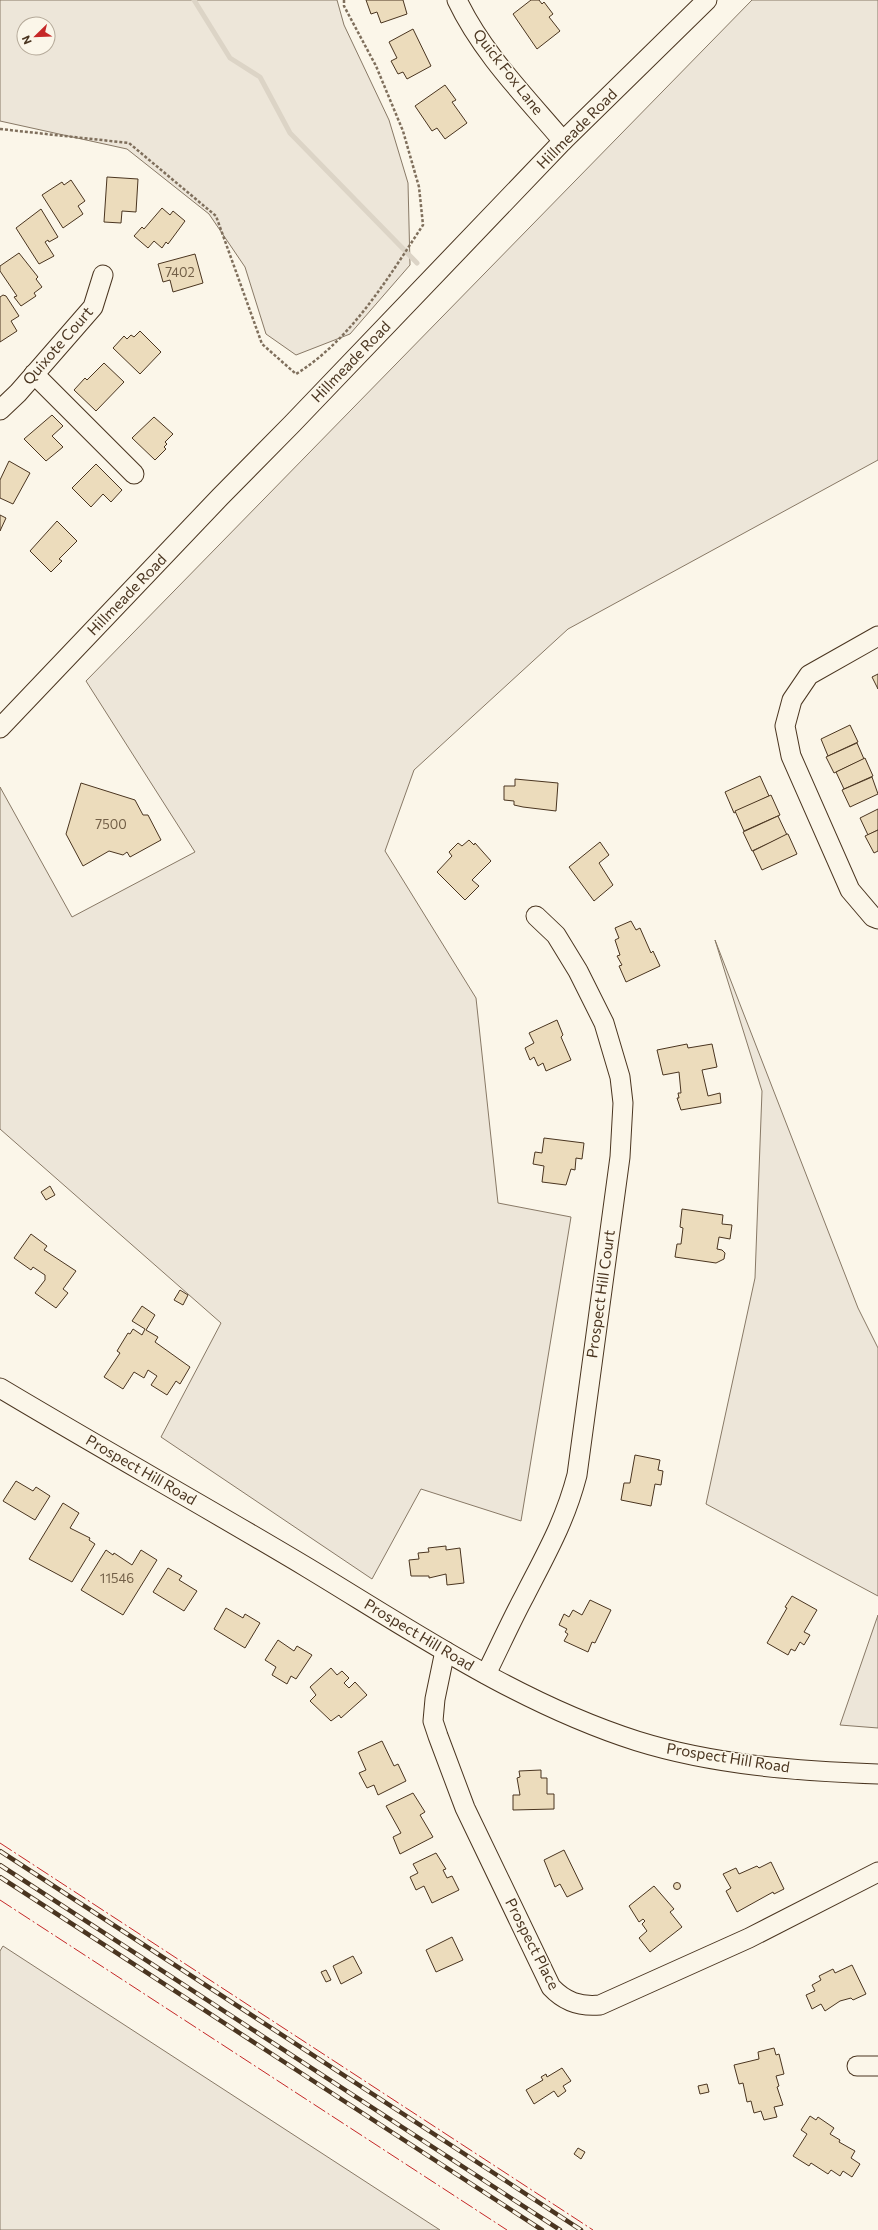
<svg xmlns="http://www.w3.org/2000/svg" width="878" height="2230" viewBox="0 0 878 2230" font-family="Commissioner,sans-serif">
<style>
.green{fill:#ede6d9;stroke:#887966;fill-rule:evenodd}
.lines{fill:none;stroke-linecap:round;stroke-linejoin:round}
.stream{stroke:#dcd4c6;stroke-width:5}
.building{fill:#ecdcbc;stroke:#4a3520}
.minor-casing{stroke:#4a3520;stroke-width:21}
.path{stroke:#7f6f5c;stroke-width:2.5;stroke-dasharray:3 2;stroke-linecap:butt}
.minor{stroke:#fbf6e9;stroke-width:19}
.rail-casing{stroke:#4a3520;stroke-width:4.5}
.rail{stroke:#fbf6e9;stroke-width:3;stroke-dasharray:9;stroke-linecap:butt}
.power{stroke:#c62828;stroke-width:1;stroke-dasharray:14 3 2 3;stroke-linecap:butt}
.labels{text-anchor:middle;stroke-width:3;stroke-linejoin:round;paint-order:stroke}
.number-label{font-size:13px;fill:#725f47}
.street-label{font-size:15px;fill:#4a3520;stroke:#fbf6e9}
</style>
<rect width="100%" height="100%" fill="#fbf6e9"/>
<g class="green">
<path d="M0,0H337L344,25L389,120L408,183L410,265L350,334L296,355L266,334L245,267L209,214L127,149L0,121ZM24,24H48V48H24Z"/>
<polygon points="752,0 878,0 878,460 568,629 414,770 385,851 476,998 498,1203 571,1217 521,1521 421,1489 372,1579 161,1437 221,1323 0,1129 0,787 72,917 195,852 86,681"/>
<polygon points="715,940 858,1308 878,1348 878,1596 706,1504 755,1278 762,1091"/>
<polygon points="878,1615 878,1728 840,1725"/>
<polygon points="3,1946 440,2230 0,2230 0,1951"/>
</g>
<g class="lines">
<polyline class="stream" points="194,0 230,58 260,77 290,133 417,263"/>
</g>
<g class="building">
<polygon points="366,0 403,0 407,14 381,23 377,12 371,14"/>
<polygon points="531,0 539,0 542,4 544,2 553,14 549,17 560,31 537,49 513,14"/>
<polygon points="413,29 431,66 407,79 403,72 398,74 391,61 397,58 389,42"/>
<polygon points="445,85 456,100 452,102 467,123 445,139 437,128 432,131 415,106"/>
<polygon points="107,177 138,179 136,212 122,211 121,223 104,222"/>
<polygon points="71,180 85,201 78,206 83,214 63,228 42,195 62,182 64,185"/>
<polygon points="162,208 170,215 173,211 185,221 168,244 166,242 162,248 154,241 148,248 134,236 142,227 144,229"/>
<polygon points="41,209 58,237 49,242 48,240 45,242 54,256 39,264 16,228"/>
<polygon points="19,253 38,277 36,279 42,287 34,293 36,296 21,306 14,297 17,296 0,271 0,266"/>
<polygon points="195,254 203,283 173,292 170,280 163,282 158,264"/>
<polygon points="3,295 6,296 19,316 11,321 17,331 0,342 0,297"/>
<polygon points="140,331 161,352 140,374 113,348 124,336 127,339 131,335 134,337"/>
<polygon points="104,363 124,382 96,411 74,390 85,378 87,380"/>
<polygon points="52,415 63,426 52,436 63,447 46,461 24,439"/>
<polygon points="154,417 173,434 165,442 167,444 164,447 166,449 155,460 132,438"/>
<polygon points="9,461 30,473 13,504 0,498 0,480"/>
<polygon points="96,464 122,490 111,502 103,494 91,507 72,488"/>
<polygon points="0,515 6,518 0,531"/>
<polygon points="57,521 77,541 59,559 62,561 51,572 30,551"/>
<polygon points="878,674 878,689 872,677"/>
<polygon points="850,725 858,742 828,756 821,739"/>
<polygon points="857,743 864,759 834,773 826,757"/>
<polygon points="865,758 873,776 844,789 836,772"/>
<polygon points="760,776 769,796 734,813 725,792"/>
<polygon points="872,777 878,794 850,807 842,790"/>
<polygon points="515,779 558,783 556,811 523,807 514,805 514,801 504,800 504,786 515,786"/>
<polygon points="81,783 135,800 143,815 148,815 161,840 130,857 127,852 123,855 109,851 83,866 66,834"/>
<polygon points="771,795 780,815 744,831 735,811"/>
<polygon points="878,809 878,830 868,835 860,818"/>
<polygon points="778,816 787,835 752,851 743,832"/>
<polygon points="878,830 878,851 874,853 865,836"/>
<polygon points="787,834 788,834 797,854 762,870 753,851"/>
<polygon points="469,840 474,845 475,843 491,861 472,880 479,886 465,900 437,872 452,856 449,852 458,843 462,846"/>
<polygon points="600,842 609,855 599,863 613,885 594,901 569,867"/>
<polygon points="631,921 636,930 640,928 651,953 653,951 660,966 626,982 619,966 622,965 617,956 620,955 615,940 619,938 615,928"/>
<polygon points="557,1020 563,1035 561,1037 571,1060 546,1071 543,1063 538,1066 534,1057 530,1060 525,1048 534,1043 529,1033"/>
<polygon points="687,1044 688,1048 712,1044 717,1067 702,1070 708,1096 720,1093 721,1103 681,1110 677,1098 679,1098 678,1093 681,1093 679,1072 663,1075 657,1050"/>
<polygon points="544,1138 584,1143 582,1159 576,1158 575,1170 571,1169 566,1185 542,1182 544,1166 533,1164 535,1152 542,1153"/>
<polygon points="50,1186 55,1195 46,1200 41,1192"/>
<polygon points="682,1209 723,1215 722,1224 732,1225 730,1239 719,1237 717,1249 722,1250 725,1253 724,1259 716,1263 675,1257 677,1244 681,1244 683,1228 680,1227"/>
<polygon points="31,1234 47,1246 44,1250 76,1271 63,1289 68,1293 56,1308 35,1293 45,1280 45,1275 33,1267 31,1270 14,1258"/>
<polygon points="180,1290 188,1295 183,1305 174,1300"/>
<polygon points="142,1306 155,1315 146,1330 158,1337 155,1342 190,1367 180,1384 176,1381 167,1395 151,1385 157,1376 148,1370 144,1378 134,1372 123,1389 104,1377 120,1353 117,1351 128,1333 130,1334 133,1329 142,1335 145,1329 132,1321"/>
<polygon points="635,1455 660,1460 658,1470 663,1471 661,1485 655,1484 651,1506 621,1500 624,1483 630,1483"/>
<polygon points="16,1481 33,1491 36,1487 50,1496 35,1520 3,1501"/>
<polygon points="63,1503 79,1513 70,1528 90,1538 89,1540 95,1544 72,1582 29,1559"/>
<polygon points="446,1546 446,1550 460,1548 464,1583 447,1585 446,1574 429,1578 429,1576 411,1576 409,1560 419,1559 418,1553 429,1552 428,1548"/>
<polygon points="106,1550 113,1555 114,1553 132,1565 141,1550 157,1560 123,1615 81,1590"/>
<polygon points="168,1568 182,1576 179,1580 197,1591 184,1611 153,1592"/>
<polygon points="792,1596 817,1610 804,1632 810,1635 804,1645 800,1642 795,1651 791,1649 788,1655 767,1643 787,1608 785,1607"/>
<polygon points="590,1600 611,1610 595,1643 592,1642 588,1652 564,1641 568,1634 565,1632 567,1629 559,1625 564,1614 569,1617 573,1610 582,1615"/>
<polygon points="226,1608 243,1618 245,1614 260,1623 245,1648 214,1629"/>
<polygon points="278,1640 294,1651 297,1646 312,1655 296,1679 291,1676 287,1684 272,1675 276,1667 265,1660"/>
<polygon points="331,1668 337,1675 342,1671 349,1678 344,1683 349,1688 355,1682 367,1695 341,1718 339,1715 331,1721 310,1701 316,1695 310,1687"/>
<polygon points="382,1741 394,1766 398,1764 406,1781 378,1795 374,1785 367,1788 359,1773 366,1770 358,1752"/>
<polygon points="541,1770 541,1778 547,1778 547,1794 554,1794 554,1809 513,1810 513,1795 520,1795 517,1778 520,1777 519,1771"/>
<polygon points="413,1793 425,1812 420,1815 433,1837 400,1854 393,1837 401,1833 386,1806"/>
<polygon points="564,1850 583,1889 567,1897 560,1884 555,1887 544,1860"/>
<polygon points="436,1853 446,1869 443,1870 447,1878 452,1876 459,1890 432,1903 424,1886 416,1890 410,1877 418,1873 413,1864"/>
<polygon points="771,1862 784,1889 774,1894 773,1892 737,1912 726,1891 731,1888 723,1874 736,1868 739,1874 757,1866 759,1868"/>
<circle cx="677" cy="1886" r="3.5"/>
<polygon points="654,1886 674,1909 670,1912 682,1927 650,1952 639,1938 647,1931 642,1924 645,1921 643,1919 639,1922 629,1906"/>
<polygon points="452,1937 463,1960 436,1972 426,1950"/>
<polygon points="353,1956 362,1973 341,1984 333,1966"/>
<polygon points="852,1965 866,1994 853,2000 851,1998 840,2001 825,2011 821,2004 812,2009 806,1995 815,1991 812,1985 821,1980 819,1976 833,1969 835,1973"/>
<polygon points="326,1970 331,1980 326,1982 321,1972"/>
<polygon points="774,2048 776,2055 779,2054 784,2074 776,2076 779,2086 777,2087 783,2105 774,2107 777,2117 764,2120 761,2111 754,2113 751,2101 747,2102 743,2083 739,2084 734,2065 759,2059 758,2052"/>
<polygon points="562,2068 571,2081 563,2086 566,2091 558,2097 554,2091 534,2104 526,2090 543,2080 541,2077 546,2074 547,2077"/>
<polygon points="707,2084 709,2092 700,2094 698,2086"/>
<polygon points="810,2116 816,2120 818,2117 834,2128 830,2134 840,2140 839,2142 855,2151 851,2158 860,2164 852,2177 843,2171 840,2176 831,2170 828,2174 811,2163 809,2166 793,2156 807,2134 801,2130"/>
<polygon points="578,2148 585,2152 581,2159 574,2154"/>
</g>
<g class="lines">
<g class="minor-casing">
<g id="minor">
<path d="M457,0C482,53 526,97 563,141"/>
<polyline points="34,374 134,474"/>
<polyline points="0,410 18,393 93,307 103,275"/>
<polyline points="878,636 809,675 792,700 785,726 791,756 850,890 873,917 878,919"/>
<polyline points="0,728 220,497 292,424 563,141 707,0"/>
<path d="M0,1388C102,1449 206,1507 308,1568C414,1632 518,1703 637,1741C714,1765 797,1771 878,1774"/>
<path d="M445,1651L435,1699L433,1721L438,1736L465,1808L551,1987C565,2002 580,2007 600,2005L749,1938L878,1872"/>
<path d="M486,1674C499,1648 511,1621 525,1595C547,1552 565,1521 577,1475L620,1157L623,1103L620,1077L604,1023L578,971L556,935L536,916"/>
<polyline points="857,2066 878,2066"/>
</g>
</g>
<path class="path" d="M0,129L129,143L216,216L262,344L296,374C351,340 388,278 423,225L419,187L403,131L376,66L344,6V0"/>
<use href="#minor" class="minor"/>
<g class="rail-casing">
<g id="rail">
<polyline points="0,1851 581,2230"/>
<polyline points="0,1865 560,2230"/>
<polyline points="0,1877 542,2230"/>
</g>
</g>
<use href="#rail" class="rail"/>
<g class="power">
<polyline points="0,1843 593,2230"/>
<polyline points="0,1900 507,2230"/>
</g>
</g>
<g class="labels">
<g class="number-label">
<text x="180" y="277">7402</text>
<text x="111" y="829">7500</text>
<text x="117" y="1583">11546</text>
</g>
<g class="street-label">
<text transform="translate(508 72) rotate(52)" y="5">Quick Fox Lane</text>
<text transform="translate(577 129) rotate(-45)" y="5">Hillmeade Road</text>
<text transform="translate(58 346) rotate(-49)" y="5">Quixote Court</text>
<text transform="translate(351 362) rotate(-46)" y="5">Hillmeade Road</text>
<text transform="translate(127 595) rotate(-46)" y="5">Hillmeade Road</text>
<text transform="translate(601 1294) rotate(-82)" y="5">Prospect Hill Court</text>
<text transform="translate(141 1470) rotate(30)" y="5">Prospect Hill Road</text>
<text transform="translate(419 1635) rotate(31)" y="5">Prospect Hill Road</text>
<text transform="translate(728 1758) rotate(9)" y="5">Prospect Hill Road</text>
<text transform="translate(532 1944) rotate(63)" y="5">Prospect Place</text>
</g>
</g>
<g transform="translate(36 36) rotate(247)"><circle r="19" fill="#fbf6e9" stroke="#b4a999"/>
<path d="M0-3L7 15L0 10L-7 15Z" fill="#c62828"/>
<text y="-6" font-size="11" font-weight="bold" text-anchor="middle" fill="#4a3520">N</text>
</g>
</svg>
